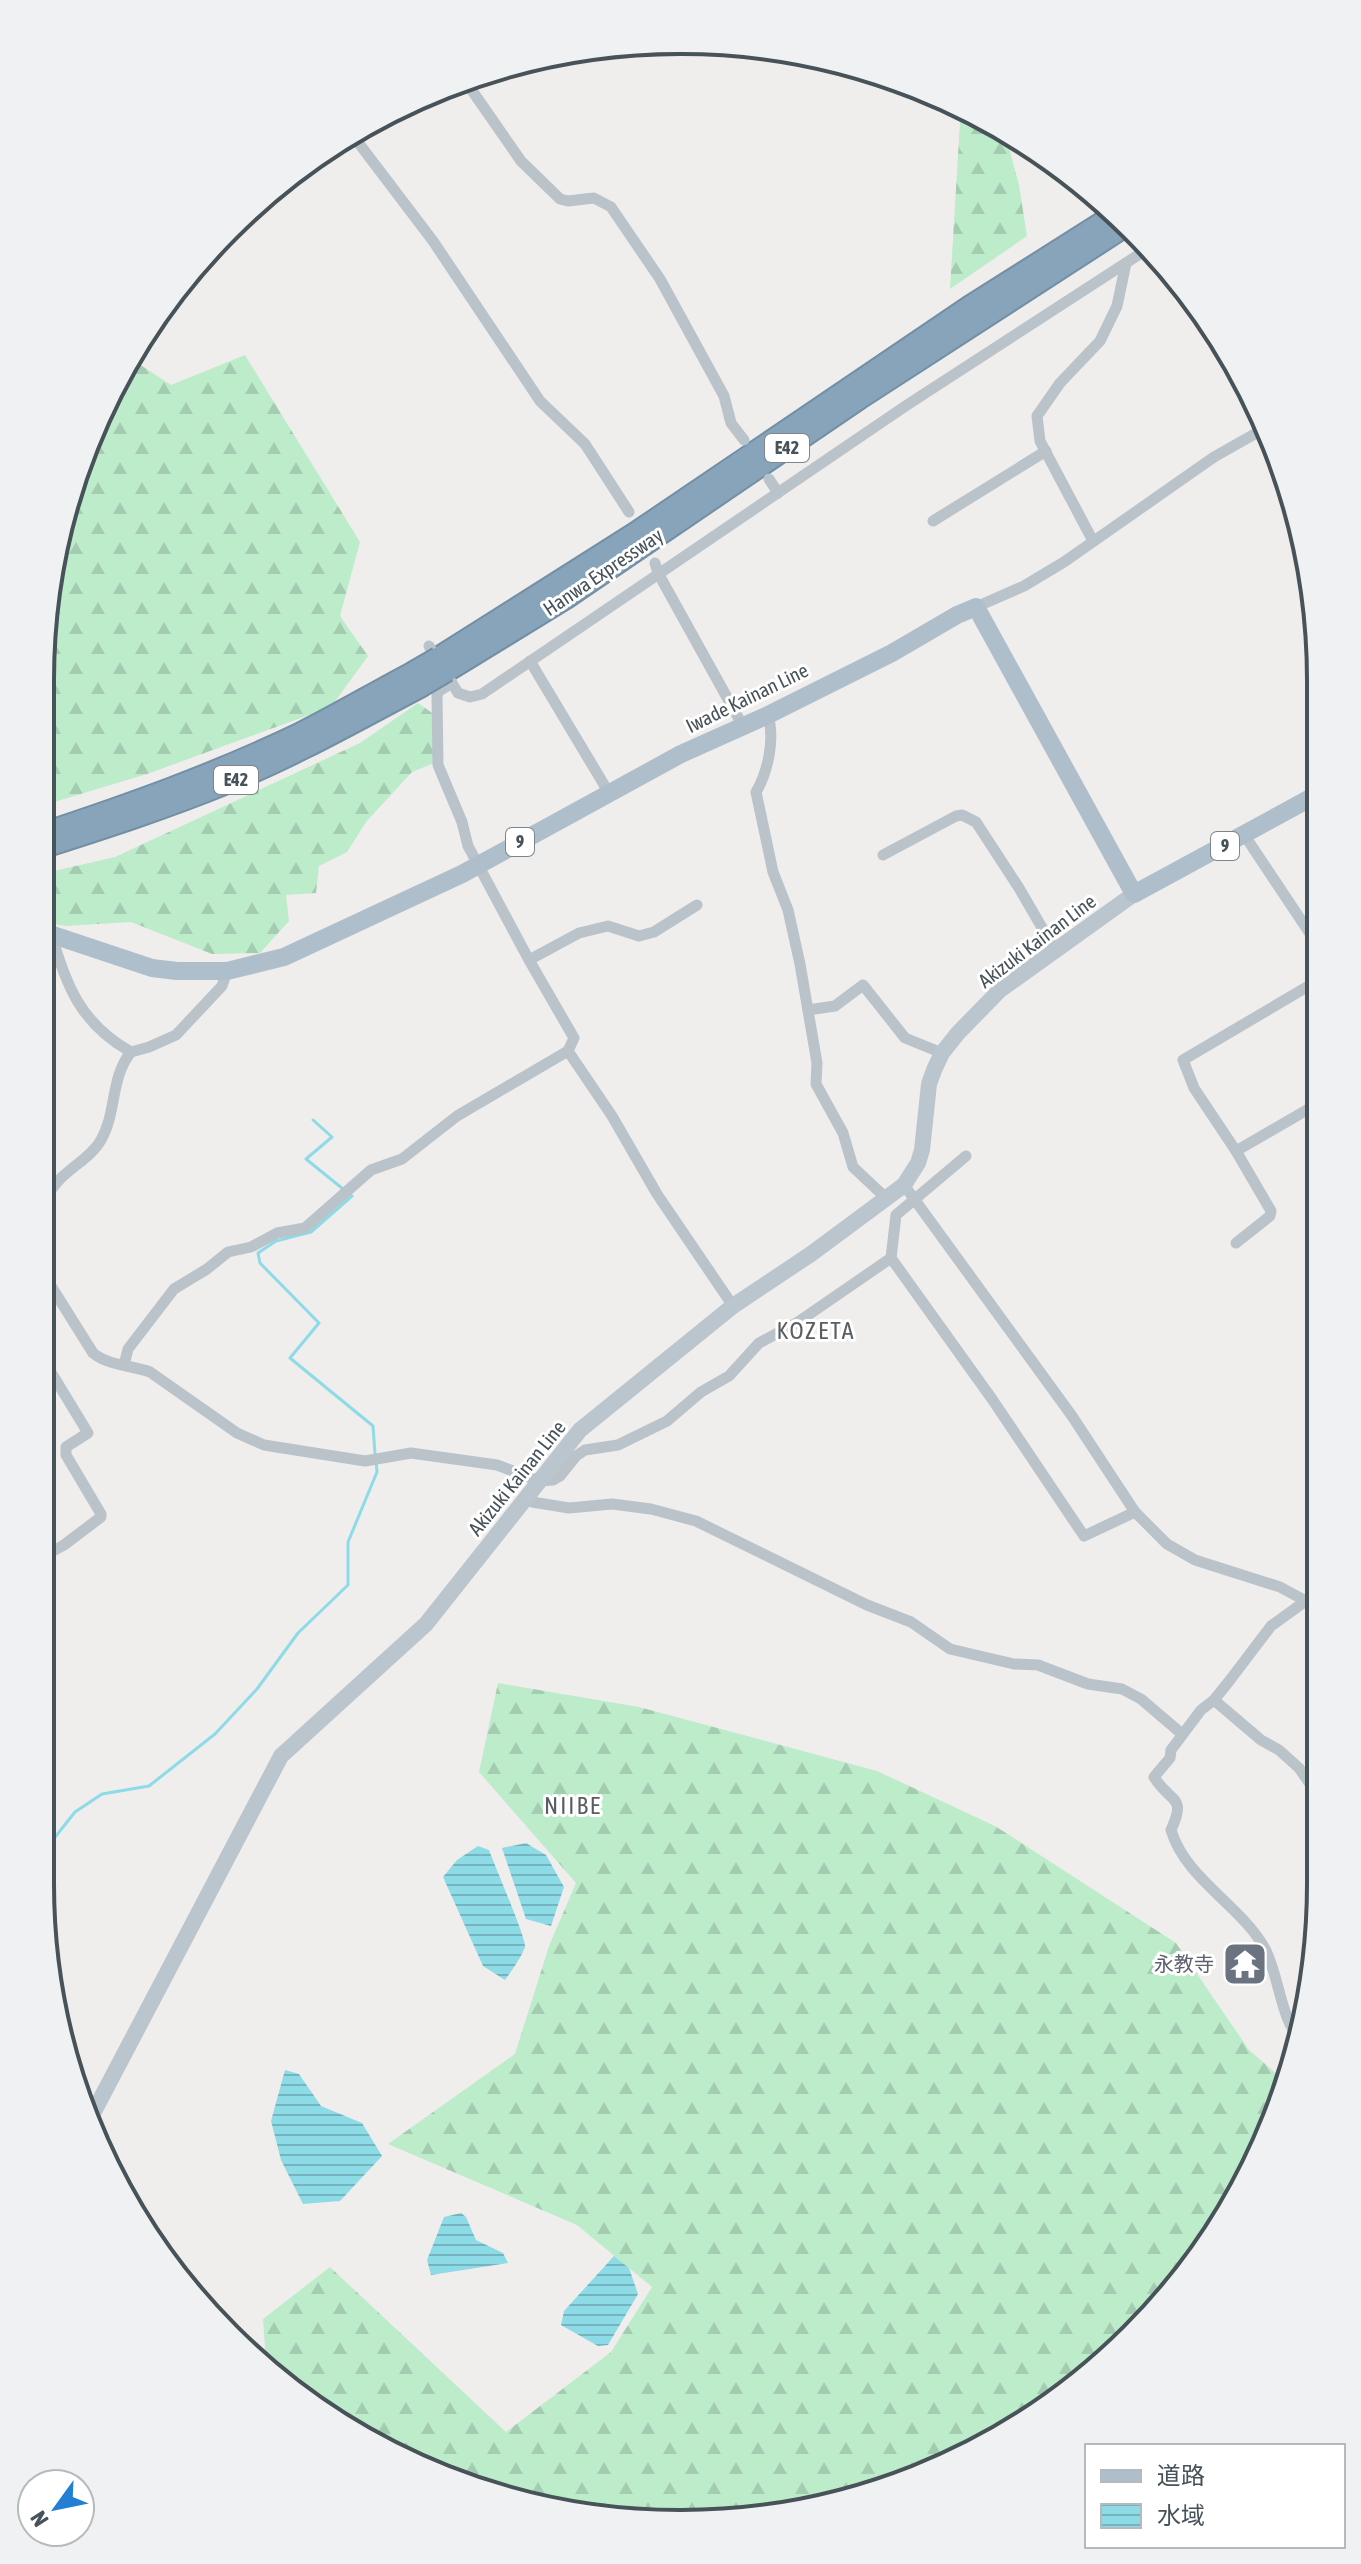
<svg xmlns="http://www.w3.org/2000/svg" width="1361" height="2564" viewBox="0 0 1361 2564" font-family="'Asap Condensed','Noto Sans JP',sans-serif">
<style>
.forest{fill:url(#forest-firs)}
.water{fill:url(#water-rules)}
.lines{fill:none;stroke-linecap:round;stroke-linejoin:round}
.stream{stroke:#8ddbe6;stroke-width:3}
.highway-casing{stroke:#738fa5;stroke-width:24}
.street{stroke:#b9c3c9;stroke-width:11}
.secondary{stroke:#bac5ce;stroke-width:16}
.primary{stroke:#aebfcb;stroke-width:18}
.highway{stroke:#87a4ba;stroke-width:20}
.highway-bridge-casing{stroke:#738fa5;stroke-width:24;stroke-linecap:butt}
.highway-bridge{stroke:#87a4ba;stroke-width:20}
.labels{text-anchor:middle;stroke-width:6;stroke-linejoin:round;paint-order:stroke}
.shield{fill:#fff;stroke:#7e868b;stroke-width:2}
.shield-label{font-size:18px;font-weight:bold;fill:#475259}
.street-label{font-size:20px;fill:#475259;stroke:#fff}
.worship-label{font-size:20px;fill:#5b616d;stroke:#fff;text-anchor:end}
.quarter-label{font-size:24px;letter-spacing:2px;fill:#5a5e62;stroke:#fff}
.rim{fill:none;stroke:#475259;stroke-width:4}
</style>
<defs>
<pattern id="forest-firs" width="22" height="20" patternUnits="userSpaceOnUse" patternTransform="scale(2)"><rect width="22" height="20" fill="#bdeccb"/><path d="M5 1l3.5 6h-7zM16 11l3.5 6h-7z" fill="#a4ccb1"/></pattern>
<pattern id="water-rules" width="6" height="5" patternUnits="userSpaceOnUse" patternTransform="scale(2)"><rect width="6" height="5" fill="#8ddbe6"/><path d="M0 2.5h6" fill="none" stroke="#75b4bd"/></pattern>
</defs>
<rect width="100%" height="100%" fill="#f0eded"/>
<g class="forest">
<polygon points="961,105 1005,133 1019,185 1027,236 950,289"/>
<polygon points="245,355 360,542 340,616 368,656 331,707 147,774 41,806 41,639 62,515 106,397 130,358 171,385"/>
<polygon points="418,703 439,718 439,761 412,772 366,822 347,852 319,866 316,893 286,895 289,921 260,953 212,954 131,922 66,926 41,922 41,874 115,857 360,743"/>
<polygon points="498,1683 639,1707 877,1771 995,1826 1176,1943 1249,2050 1287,2083 1255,2167 1188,2274 1103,2365 926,2475 723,2523 515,2502 325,2416 266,2361 263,2319 330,2267 506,2432 611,2352 652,2287 577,2225 388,2144 515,2054 549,1946 576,1883 479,1772"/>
</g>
<g class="water">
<polygon points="526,1843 546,1855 564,1887 551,1926 526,1919 502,1848"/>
<path d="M478,1846L489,1850C494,1864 527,1940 525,1947C521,1958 512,1970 505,1980L483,1966L443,1877L457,1860Z"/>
<polygon points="285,2070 299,2074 321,2106 362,2123 382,2156 340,2201 303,2204 281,2160 271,2121"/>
<polygon points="461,2213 466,2217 476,2240 503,2253 508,2263 431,2275 427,2260 444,2217"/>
<polygon points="614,2256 629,2268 638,2294 608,2345 598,2346 561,2325 564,2311"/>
</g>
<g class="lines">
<g class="stream">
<polyline points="313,1120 332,1137 306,1159 343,1189"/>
<polyline points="349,1194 352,1196 311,1232 276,1241 258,1253 260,1263 319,1323 290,1358 373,1426 375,1454"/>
<polyline points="40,1856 75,1812 102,1794 149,1786 215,1734 257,1689 298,1633 348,1585 348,1542 377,1472 376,1462"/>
<polyline points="44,1906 52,1925 48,1930"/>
</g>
<g class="highway-casing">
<g id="highway">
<polyline points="438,658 634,534 969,307 1116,214"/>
<polyline points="447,671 566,598 860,398 1127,225"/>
<path d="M41,834C129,805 216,774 299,734C337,715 374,693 412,673"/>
<path d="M41,848C104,828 166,808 227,783C294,756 357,720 420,687"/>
</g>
</g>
<g class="street">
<polyline points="464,79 521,161 560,199 568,201 594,198 611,207 660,279 724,396 731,423 744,440"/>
<polyline points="351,133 433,241 540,401 585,444 629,512"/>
<polyline points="769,479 778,493"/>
<polyline points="933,521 1046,451"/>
<polyline points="1093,541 1040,441 1037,416 1060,383 1100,341 1117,306 1126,263"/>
<polyline points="655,563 658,573 744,728"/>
<polyline points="976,607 1024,586 1064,562 1214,457 1267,427"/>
<polyline points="429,646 458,693 470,697 482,694 907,405 1149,248"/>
<polyline points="530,661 609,793"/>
<polyline points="452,683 439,691 437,695 438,765 462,822 468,846 529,960"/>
<path d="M768,715C775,739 768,772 756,792L773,872L788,910L800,964L817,1063L816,1084L843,1133L853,1167L886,1198"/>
<polyline points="1245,836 1317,944"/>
<polyline points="883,855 956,816 962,815 976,822 1019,888 1055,950"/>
<path d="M51,933C66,986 81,1024 131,1052L149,1047L176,1035L222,986L227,971"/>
<polyline points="808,1010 835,1006 863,985 905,1038 942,1053"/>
<polyline points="568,1051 612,1116 657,1194 733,1306"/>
<polyline points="1236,1151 1317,1104"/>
<polyline points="966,1156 896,1215 891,1258 992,1399 1084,1536 1135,1512"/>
<polyline points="904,1185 1072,1416 1135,1512 1167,1544 1195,1560 1280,1587 1319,1608"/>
<path d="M41,1203C47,1195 53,1186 60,1179C73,1166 93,1155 101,1140C117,1112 110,1078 131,1052"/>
<polyline points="1236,1243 1270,1216 1271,1211 1236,1151 1194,1088 1183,1060 1317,981"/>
<path d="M41,1270L93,1353C109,1366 131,1365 150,1372L237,1433L264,1445L365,1461L411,1453L497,1465L539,1481L553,1480L560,1476L576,1456L585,1450L618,1445L667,1421L701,1392L729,1376L759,1343L798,1322L891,1258"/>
<polyline points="124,1365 128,1349 174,1289 207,1269 228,1252 251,1247 277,1233 305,1228 371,1170 402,1159 457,1116 568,1051 574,1038 529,960 579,933 608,926 639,936 654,932 697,905"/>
<polyline points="525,1499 532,1502 569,1508 612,1504 651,1509 696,1521 867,1605 911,1622 950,1649 1014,1664 1038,1665 1088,1684 1122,1689 1141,1699 1182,1734"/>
<polyline points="40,1558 64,1545 101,1517 101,1514 66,1455 66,1447 88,1433 54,1377 41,1359"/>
<polyline points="1214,1700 1261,1740 1279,1750 1299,1768 1319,1797"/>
<path d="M1301,2040C1280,2020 1279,1973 1264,1947C1240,1905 1185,1878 1171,1830C1187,1795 1171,1804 1154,1777L1170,1758L1171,1750L1201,1710L1214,1700L1230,1680L1271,1626L1307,1600"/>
</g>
<polyline class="secondary" points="90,2119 281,1756 426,1624 580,1430 733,1306 811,1254 904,1185 918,1163 922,1150 929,1084 934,1070 942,1053 958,1033 1000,990 1134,894"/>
<polyline class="primary" points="41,931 152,968 177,971 227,971 284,957 462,874 681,754 768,715 892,653 957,615 976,607 1134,894 1316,795"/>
<use href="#highway" class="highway"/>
<g class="highway-bridge-casing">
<g id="highway-bridge">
<polyline points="412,673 438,658"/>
<polyline points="420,687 447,671"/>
</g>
</g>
<use href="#highway-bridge" class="highway-bridge"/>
</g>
<defs>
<g id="temple-square" transform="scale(2.3)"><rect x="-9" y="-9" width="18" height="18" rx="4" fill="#6b7280" stroke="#fff"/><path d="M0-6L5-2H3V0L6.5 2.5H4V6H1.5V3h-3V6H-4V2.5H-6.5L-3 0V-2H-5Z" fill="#fff"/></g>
</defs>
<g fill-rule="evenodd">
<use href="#temple-square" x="1245" y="1964"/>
</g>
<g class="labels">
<g class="shield">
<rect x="765" y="434" width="44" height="28" rx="6"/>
<rect x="214" y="766" width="44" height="28" rx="6"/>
<rect x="506" y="828" width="28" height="28" rx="6"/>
<rect x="1211" y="832" width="28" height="28" rx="6"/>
</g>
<g class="shield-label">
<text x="787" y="454">E42</text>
<text x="236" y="786">E42</text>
<text x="520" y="848">9</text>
<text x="1225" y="852">9</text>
</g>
<g class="street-label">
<text transform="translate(603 572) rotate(-34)" y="7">Hanwa Expressway</text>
<text transform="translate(747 698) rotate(-26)" y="7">Iwade Kainan Line</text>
<text transform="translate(1037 941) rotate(-37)" y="7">Akizuki Kainan Line</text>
<text transform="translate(517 1478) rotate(-51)" y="7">Akizuki Kainan Line</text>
</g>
<g class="worship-label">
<text x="1214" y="1971">永教寺</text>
</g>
<g class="quarter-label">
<text x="816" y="1339">KOZETA</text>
<text x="573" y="1814">NIIBE</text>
</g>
</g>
<path d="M0 0H1361V2564H0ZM680 54H681A626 626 0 0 1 1307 680V1884A626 626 0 0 1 681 2510H680A626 626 0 0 1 54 1884V680A626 626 0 0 1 680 54Z" fill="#f0f1f2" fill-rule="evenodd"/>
<path class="rim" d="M680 54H681A626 626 0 0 1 1307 680V1884A626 626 0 0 1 681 2510H680A626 626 0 0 1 54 1884V680A626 626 0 0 1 680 54Z"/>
<rect x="1085" y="2444" width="260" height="104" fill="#ffffff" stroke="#b5babd" stroke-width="2"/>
<rect x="1101" y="2470" width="40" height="12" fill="#aebfcb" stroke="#b5babd" stroke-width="2"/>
<text x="1157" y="2484" font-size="24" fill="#475259">道路</text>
<rect x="1101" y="2504" width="40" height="24" fill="url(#water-rules)" stroke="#b5babd" stroke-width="2"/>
<text x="1157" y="2524" font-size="24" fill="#475259">水域</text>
<g transform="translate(56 2508) rotate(237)"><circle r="38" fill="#ffffff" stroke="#b5babd" stroke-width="2"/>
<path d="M0-6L14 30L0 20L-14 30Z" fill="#237fd4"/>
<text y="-12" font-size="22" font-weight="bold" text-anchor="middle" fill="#475259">N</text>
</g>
</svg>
